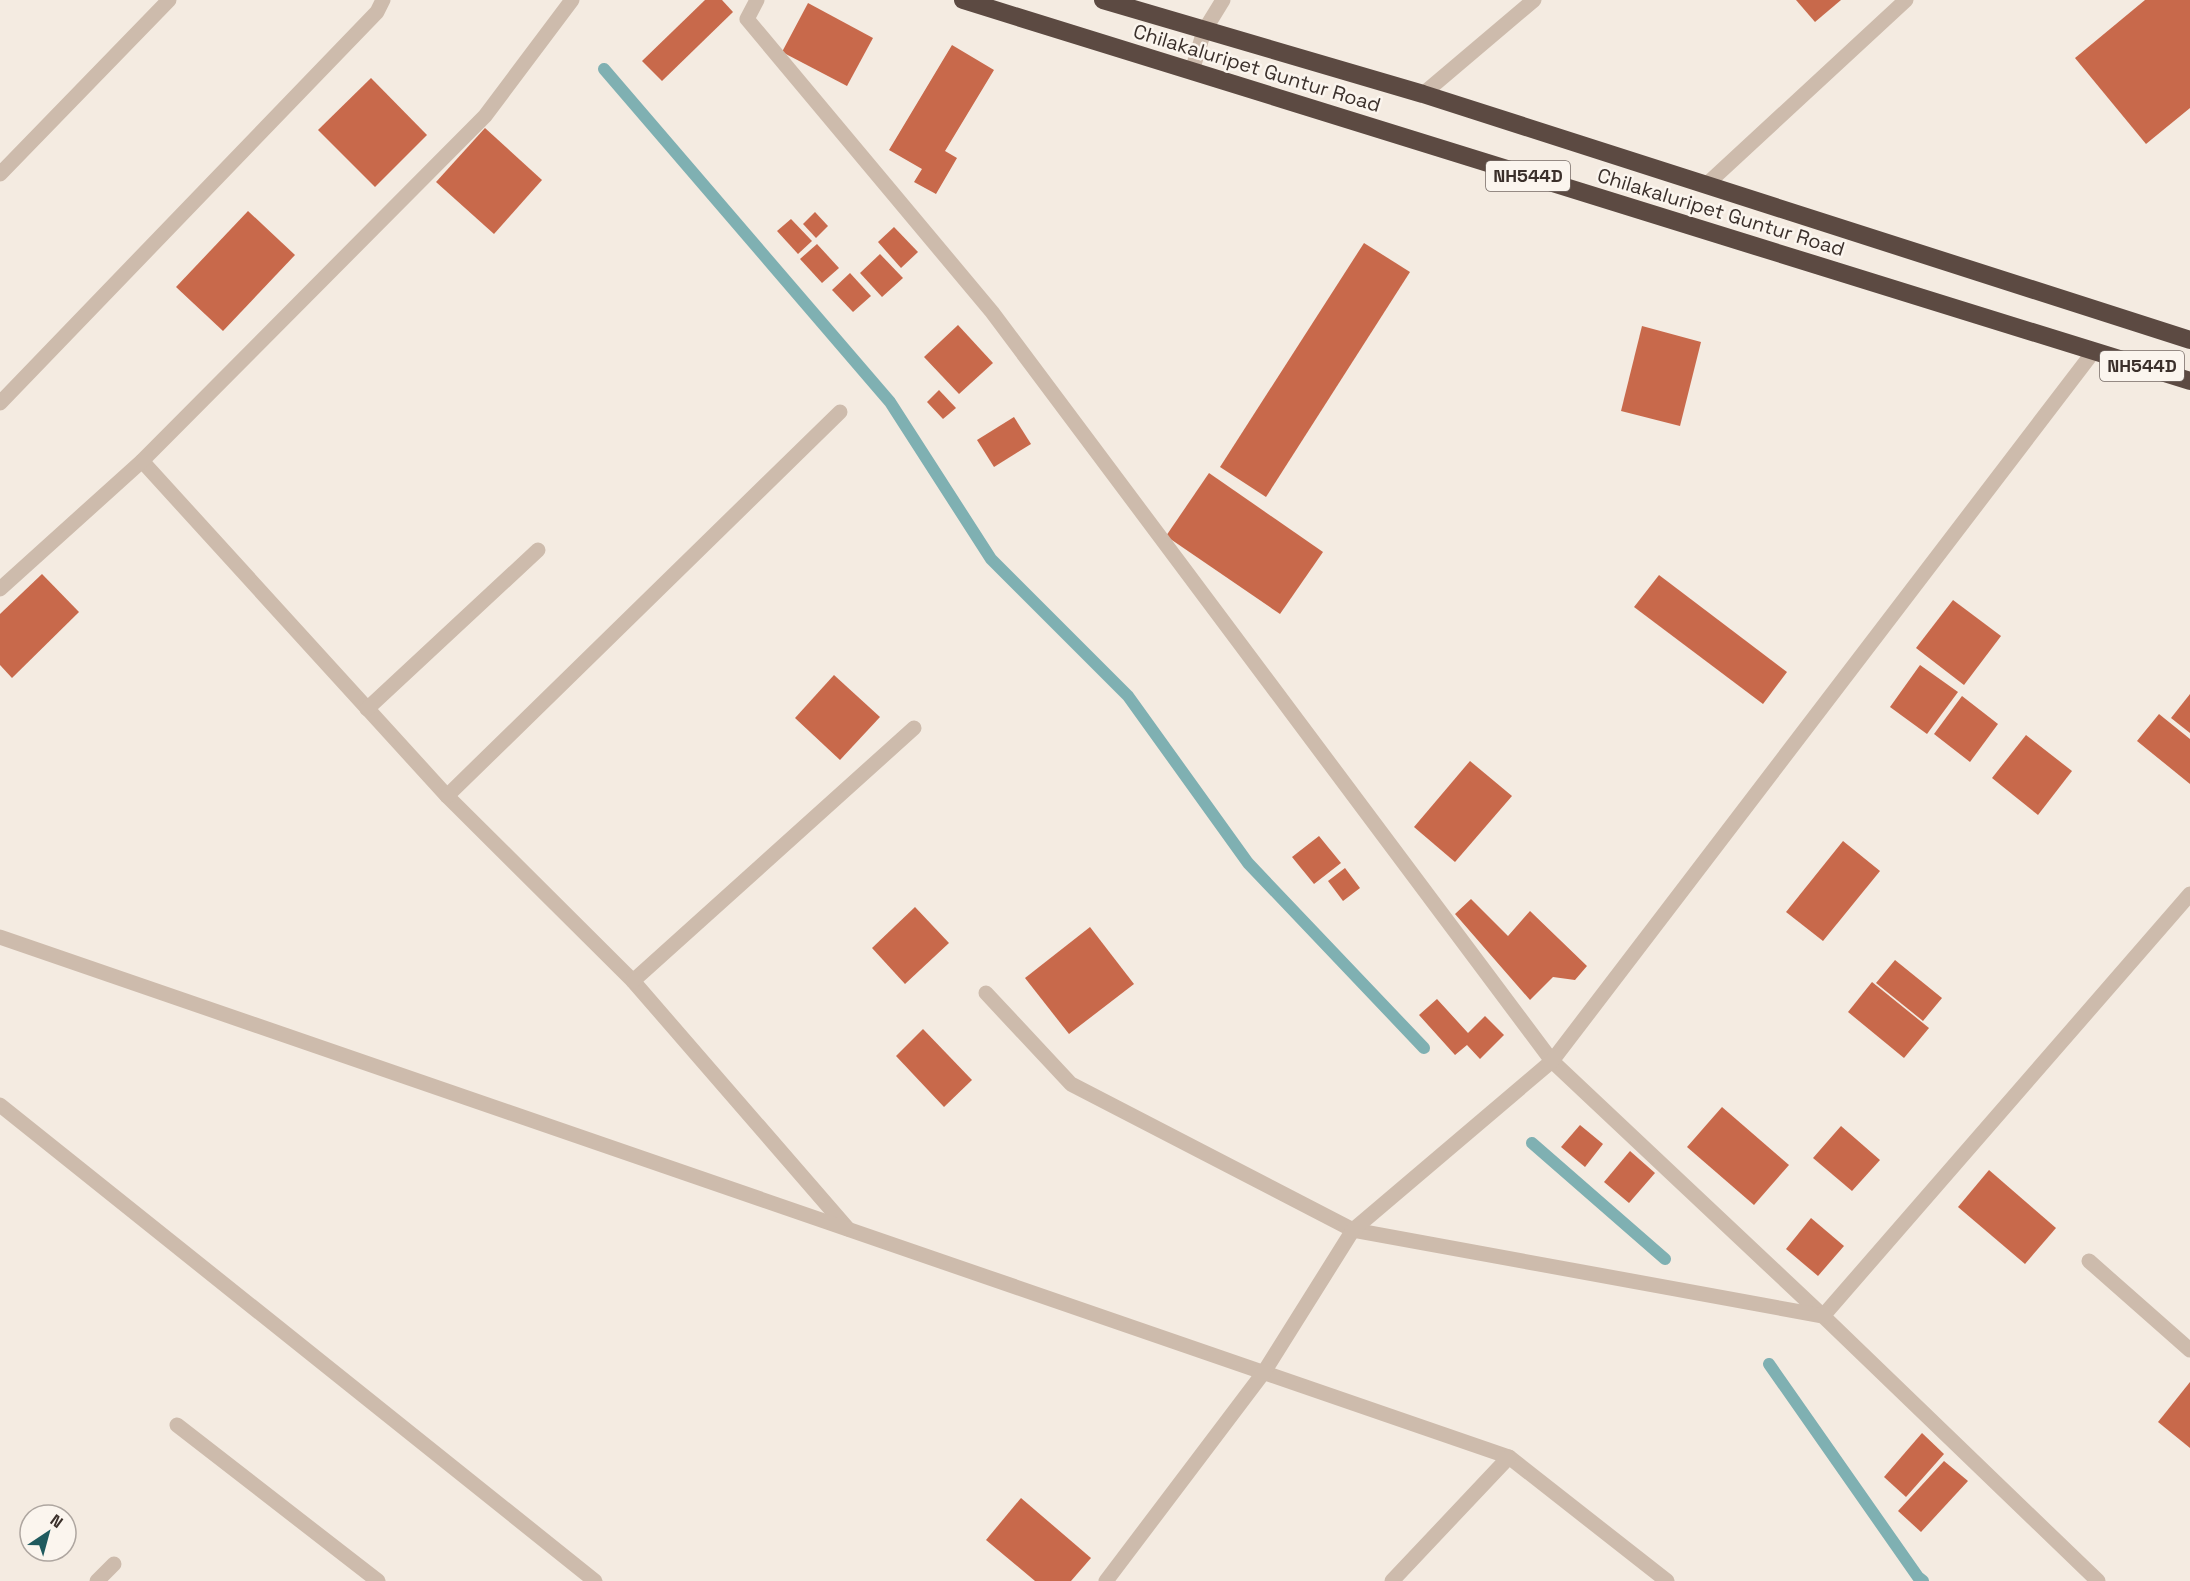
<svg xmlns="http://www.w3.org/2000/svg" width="2190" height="1581" viewBox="0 0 2190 1581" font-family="'Space Grotesk',sans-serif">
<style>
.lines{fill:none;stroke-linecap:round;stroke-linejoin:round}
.stream{stroke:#7fb0b2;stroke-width:12}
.building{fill:#c8694b}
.minor{stroke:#cdbbac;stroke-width:15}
.highway{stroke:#5c4a42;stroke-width:18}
.labels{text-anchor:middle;stroke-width:5;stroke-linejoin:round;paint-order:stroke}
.shield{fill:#fbf5ee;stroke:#756b66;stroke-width:1.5}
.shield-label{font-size:18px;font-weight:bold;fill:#3b302b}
.street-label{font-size:20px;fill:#3b302b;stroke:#fbf5ee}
</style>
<rect width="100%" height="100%" fill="#f4ebe1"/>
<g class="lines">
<g class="stream">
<polyline points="604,69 890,402 991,559 1128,696 1248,863 1424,1048"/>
<polyline points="1532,1143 1665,1259"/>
<polyline points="1769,1364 1918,1577 1923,1581"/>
</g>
</g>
<g class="building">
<polygon points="705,0 722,0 733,12 662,81 642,61"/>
<polygon points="1796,0 1841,0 1815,22"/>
<polygon points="2145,0 2190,0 2190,108 2146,144 2075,58"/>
<polygon points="808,3 873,38 847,86 782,52"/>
<polygon points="952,45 994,70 945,151 957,158 936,194 914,182 922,169 889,150"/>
<polygon points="371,78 427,135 375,187 318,130"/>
<polygon points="485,128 542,180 494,234 436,182"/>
<polygon points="248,211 295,255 223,331 176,287"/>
<polygon points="815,212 828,226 816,238 803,224"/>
<polygon points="791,219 812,241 798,254 777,231"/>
<polygon points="894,227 918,252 901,268 878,242"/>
<polygon points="1364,243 1410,272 1266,497 1220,467"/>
<polygon points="817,244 839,268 822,283 800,259"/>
<polygon points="880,254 903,278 882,297 860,273"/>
<polygon points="850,273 871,296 853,312 832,290"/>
<polygon points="958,325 993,363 959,394 924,357"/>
<polygon points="1642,326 1701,342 1680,426 1621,411"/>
<polygon points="939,390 956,408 943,419 927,402"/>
<polygon points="1014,417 1031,444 994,467 977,440"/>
<polygon points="1209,473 1323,552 1280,614 1166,536"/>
<polygon points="42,574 79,612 12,678 0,665 0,614"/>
<polygon points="1659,575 1787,672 1763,704 1634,607"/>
<polygon points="1953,600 2001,636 1964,685 1916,648"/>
<polygon points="1920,665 1958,692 1927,734 1890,707"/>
<polygon points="834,675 880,717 840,760 795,718"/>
<polygon points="2190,694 2190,733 2171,718"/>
<polygon points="1962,696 1998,724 1970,762 1934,734"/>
<polygon points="2159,714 2190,739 2190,784 2137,741"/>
<polygon points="2026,735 2072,771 2038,815 1992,778"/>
<polygon points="1470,761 1512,796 1455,862 1414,827"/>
<polygon points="1319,836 1341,863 1314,884 1292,857"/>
<polygon points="1843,841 1880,871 1823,941 1786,912"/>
<polygon points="1345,868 1360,888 1343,901 1328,881"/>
<polygon points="1471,899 1508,936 1530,911 1587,966 1575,980 1553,977 1530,1000 1455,914"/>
<polygon points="915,907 949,943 905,984 872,948"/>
<polygon points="1090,927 1134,984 1069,1034 1025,978"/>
<polygon points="1895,960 1942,998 1923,1021 1876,983"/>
<polygon points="1872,982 1929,1028 1904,1058 1848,1012"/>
<polygon points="1437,999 1468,1033 1485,1016 1504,1035 1480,1059 1467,1045 1455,1055 1419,1015"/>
<polygon points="923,1029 972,1080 944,1107 896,1056"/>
<polygon points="1722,1107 1789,1165 1754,1205 1687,1147"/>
<polygon points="1580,1125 1603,1144 1585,1167 1561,1147"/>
<polygon points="1841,1126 1880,1160 1852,1191 1813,1158"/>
<polygon points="1630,1151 1655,1173 1629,1203 1604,1182"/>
<polygon points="1989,1170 2056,1228 2025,1264 1958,1207"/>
<polygon points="1811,1218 1844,1246 1818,1276 1786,1249"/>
<polygon points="2190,1382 2190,1448 2158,1422"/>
<polygon points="1922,1433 1944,1454 1906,1497 1884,1477"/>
<polygon points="1944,1461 1968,1481 1921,1532 1898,1511"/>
<polygon points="1021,1498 1091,1558 1071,1581 1035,1581 986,1540"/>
</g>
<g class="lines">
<g class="minor">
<polyline points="757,0 747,19 992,312 1552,1061 1823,1316 2098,1581"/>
<polyline points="1192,71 1204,31 1223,0"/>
<polyline points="1423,94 1534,0"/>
<polyline points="0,174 169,0"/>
<polyline points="1707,184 1906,0"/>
<polyline points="0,403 377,12 383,0"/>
<polyline points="142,461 447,796 633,981 848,1229"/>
<polyline points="0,589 142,461 485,116 572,0"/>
<polyline points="367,709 538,550"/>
<polyline points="447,796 840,412"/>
<polyline points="0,937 1509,1457 1667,1581"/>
<polyline points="633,981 914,728"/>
<polyline points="986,993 1071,1084 1353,1230 1823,1316 2190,894"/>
<polyline points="0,1105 595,1581"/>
<polyline points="2089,1261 2190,1350"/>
<polyline points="177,1425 378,1581"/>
<polyline points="97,1581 114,1564"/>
<polyline points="1106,1581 1264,1372 1353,1230 1552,1061 2094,351"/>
<polyline points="1392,1581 1509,1457"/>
</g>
<g class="highway">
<polyline points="963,0 2190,381"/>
<polyline points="1103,0 1423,94 2190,340"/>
</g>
</g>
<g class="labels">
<g class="shield">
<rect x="1486" y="161" width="84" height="30" rx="4.5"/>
<rect x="2100" y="351" width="84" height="30" rx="4.5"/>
</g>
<g class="shield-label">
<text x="1528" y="182">NH544D</text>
<text x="2142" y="372">NH544D</text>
</g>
<g class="street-label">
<text transform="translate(1257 68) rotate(17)" y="7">Chilakaluripet Guntur Road</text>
<text transform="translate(1721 212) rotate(17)" y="7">Chilakaluripet Guntur Road</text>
</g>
</g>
<g transform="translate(48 1533) rotate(36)"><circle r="28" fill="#fbf5ee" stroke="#aea6a0" stroke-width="1.5"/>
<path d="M0-4.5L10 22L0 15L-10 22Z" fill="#1f5a5e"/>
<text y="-9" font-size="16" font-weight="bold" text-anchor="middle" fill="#3b302b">N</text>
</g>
</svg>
